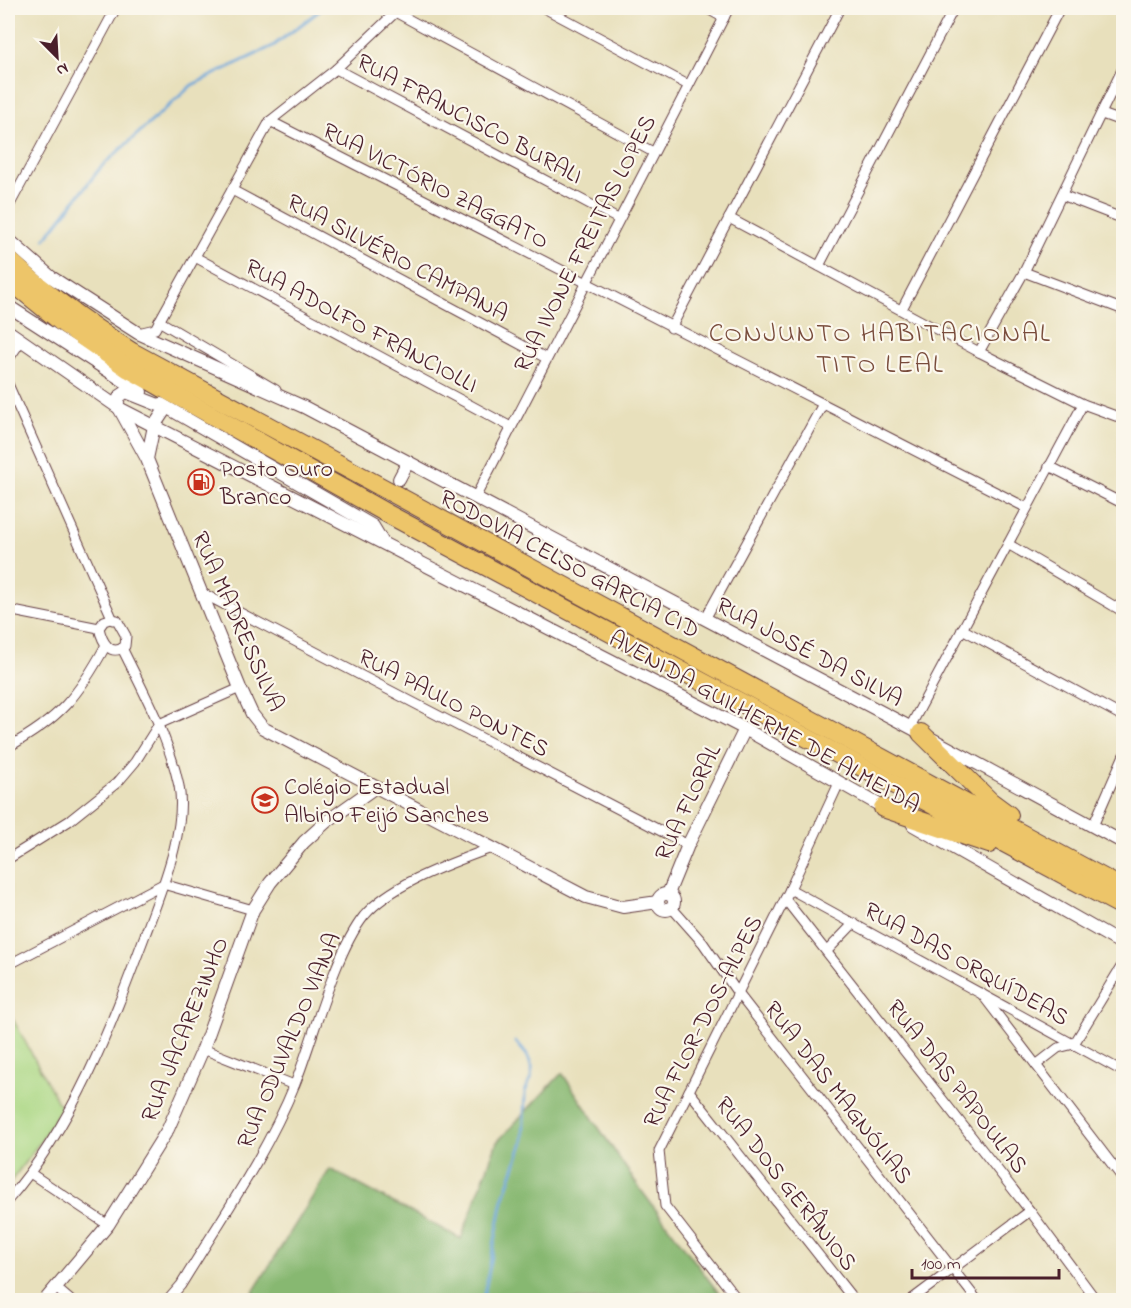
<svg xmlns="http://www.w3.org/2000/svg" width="1131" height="1308" viewBox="0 0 1131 1308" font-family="'Indie Flower',sans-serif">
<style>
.green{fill:#aad783;stroke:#7a7b57;stroke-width:1.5}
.forest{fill:#87b871;stroke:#686c4e;stroke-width:1.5}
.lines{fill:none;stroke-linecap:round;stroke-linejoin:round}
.stream{stroke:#69a4d9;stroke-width:3}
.minor-casing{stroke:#623c41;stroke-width:11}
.tertiary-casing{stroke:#623c41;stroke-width:14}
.motorway-casing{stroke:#623c41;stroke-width:20}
.minor{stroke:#fff;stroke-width:9}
.tertiary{stroke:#fff;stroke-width:12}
.motorway{stroke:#edc569;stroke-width:18}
.labels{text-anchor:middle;stroke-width:4.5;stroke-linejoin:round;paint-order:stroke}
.street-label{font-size:24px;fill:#4a1f2b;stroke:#fbf7ec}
.poi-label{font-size:24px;fill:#4a1f2b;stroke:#fbf7ec;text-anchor:start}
.quarter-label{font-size:27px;letter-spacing:1.5px;fill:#794c3c;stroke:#fbf7ec}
</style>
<rect width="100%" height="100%" fill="#fbf7ec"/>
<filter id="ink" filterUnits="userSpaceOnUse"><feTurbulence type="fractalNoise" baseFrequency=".0167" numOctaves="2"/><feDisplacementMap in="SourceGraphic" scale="12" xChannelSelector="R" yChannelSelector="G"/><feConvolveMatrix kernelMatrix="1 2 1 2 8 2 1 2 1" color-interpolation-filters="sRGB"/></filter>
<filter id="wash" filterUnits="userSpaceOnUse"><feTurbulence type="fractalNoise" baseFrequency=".008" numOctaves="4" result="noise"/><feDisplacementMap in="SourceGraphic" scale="24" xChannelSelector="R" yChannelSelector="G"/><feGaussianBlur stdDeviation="1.35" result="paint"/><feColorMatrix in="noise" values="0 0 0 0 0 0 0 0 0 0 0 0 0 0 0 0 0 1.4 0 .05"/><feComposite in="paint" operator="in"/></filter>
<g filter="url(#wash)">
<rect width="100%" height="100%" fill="#e8e0bc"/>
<polygon class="green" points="8,1010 61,1108 41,1141 8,1185"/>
<polygon class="forest" points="562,1073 638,1186 724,1300 263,1300 253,1292 330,1169 461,1239 497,1142"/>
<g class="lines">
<g class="stream">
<polyline points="45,239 101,167 192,85 273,46 323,8"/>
<polyline points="483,1300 503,1200 523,1142 525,1092 531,1078 532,1067 527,1055 516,1042"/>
</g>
</g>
</g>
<g filter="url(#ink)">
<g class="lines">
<g class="minor-casing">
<g id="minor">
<polyline points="544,8 688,85"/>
<polyline points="706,8 724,18"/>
<polyline points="397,13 653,152"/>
<polyline points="336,69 618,219"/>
<polyline points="1102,114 1124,122"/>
<polyline points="270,121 1027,508"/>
<polyline points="232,190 546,358"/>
<polyline points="1062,195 1124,219"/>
<polyline points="8,208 116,8"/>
<polyline points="729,218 979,352 1083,404 1124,419"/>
<polyline points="195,257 511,427"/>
<polyline points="819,266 954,8"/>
<polyline points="1024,272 1124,310"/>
<polyline points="902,309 1060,8"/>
<polyline points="159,321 276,390"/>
<polyline points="671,328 840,8"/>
<polyline points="138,333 155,329 270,121 336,69 400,8"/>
<polyline points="979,352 1024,272 1124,66"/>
<polyline points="8,360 21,341"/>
<polyline points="8,384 113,620"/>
<polyline points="1049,466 1124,504"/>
<polyline points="475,498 729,8"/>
<polyline points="1008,544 1124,612"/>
<polyline points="202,593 688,845"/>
<polyline points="8,610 99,628"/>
<path d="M110,619L117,620L126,636L125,646C110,658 102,641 99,628L104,621Z"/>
<polyline points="705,619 823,404"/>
<polyline points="962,629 1124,717"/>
<polyline points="910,727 1083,404"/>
<path d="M8,747C59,719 78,697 106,645"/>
<polyline points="1093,826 1124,755"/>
<polyline points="8,859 69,821 118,782 135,762 159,724 240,688"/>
<polyline points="790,889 1124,1072"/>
<polyline points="785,899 1030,1211 1096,1300"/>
<polyline points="672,908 703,943 737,992 977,1300"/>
<polyline points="828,950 854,923"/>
<polyline points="8,965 163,884 253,910"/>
<polyline points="981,993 1124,1180"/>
<polyline points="203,1049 294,1085"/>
<polyline points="1036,1065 1058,1048 1074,1044 1124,962"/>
<polyline points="689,1091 854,1300"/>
<polyline points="30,1173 108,1225"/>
<path d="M8,1200C76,1122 112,1023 148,927C162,888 187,828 179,786C169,738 144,693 122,648"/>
<polyline points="56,1288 70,1300"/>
<path d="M168,1300L181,1285C221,1219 266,1155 295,1084C314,1037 334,954 364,916C392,883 452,863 491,848"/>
<polyline points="738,1300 665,1206 659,1151 790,889 839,783"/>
<polyline points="911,1300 1030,1211"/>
</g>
</g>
<g class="tertiary-casing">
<g id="tertiary">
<polyline points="8,239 51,277 138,333 304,407 921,733 1124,843"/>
<polyline points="8,306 141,392"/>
<polyline points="8,331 119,408 745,729 888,810"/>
<polyline points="161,404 373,526 382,541"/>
<polyline points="147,459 154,426 166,408 126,392 120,396 117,402 119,408 147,459 240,688 252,714 263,728 586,897 623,907 658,902"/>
<polyline points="399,479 408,462"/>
<polyline points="913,825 1124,945"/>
<circle cx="666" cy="902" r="8"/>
<polyline points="668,894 688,845 745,729"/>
<polyline points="45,1300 108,1225 168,1129 203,1049 253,910 270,883 304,842 326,822 374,788"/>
</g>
</g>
<g class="motorway-casing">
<g id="motorway">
<path d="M8,259C46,295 88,324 132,352L1124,889"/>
<polyline points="8,279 60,321 129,369 388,514 1124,907"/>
<polyline points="921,733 990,801 1009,815"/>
<polyline points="883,808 989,844"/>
</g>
</g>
<use href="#minor" class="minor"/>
<use href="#tertiary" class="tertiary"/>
<use href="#motorway" class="motorway"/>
</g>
</g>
<defs>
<g id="fuel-ring" transform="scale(1.35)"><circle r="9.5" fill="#fbf7ec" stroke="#c8321e" stroke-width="1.5"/><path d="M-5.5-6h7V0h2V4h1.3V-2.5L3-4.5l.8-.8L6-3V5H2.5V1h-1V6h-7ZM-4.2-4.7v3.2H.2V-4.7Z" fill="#c8321e"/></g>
<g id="school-ring" transform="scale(1.35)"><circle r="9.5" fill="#fbf7ec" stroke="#c8321e" stroke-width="1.5"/><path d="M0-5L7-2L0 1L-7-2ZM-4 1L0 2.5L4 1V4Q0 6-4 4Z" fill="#c8321e"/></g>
</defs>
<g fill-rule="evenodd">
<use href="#fuel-ring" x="201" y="482"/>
<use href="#school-ring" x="265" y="800"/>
</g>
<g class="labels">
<g class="street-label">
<text transform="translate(470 118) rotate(28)" y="8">RUA FRANCISCO BURALI</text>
<text transform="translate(436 185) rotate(27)" y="8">RUA VICTÓRIO ZAGGATO</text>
<text transform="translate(584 243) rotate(-63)" y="8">RUA IVONE FREITAS LOPES</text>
<text transform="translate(398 257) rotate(28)" y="8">RUA SILVÉRIO CAMPANA</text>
<text transform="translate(362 325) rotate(28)" y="8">RUA ADOLFO FRANCIOLLI</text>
<text transform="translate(570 563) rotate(28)" y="8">RODOVIA CELSO GARCIA CID</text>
<text transform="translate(239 621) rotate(66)" y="8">RUA MADRESSILVA</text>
<text transform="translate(810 651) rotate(28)" y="8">RUA JOSÉ DA SILVA</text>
<text transform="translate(454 702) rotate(27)" y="8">RUA PAULO PONTES</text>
<text transform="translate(765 721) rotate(29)" y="8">AVENIDA GUILHERME DE ALMEIDA</text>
<text transform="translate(687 802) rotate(-65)" y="8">RUA FLORAL</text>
<text transform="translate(967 963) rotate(29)" y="8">RUA DAS ORQUÍDEAS</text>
<text transform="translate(702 1021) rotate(-63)" y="8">RUA FLOR-DOS-ALPES</text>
<text transform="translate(184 1029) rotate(-68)" y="8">RUA JACAREZINHO</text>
<text transform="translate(288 1040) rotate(-67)" y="8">RUA ODUVALDO VIANA</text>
<text transform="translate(958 1086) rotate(52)" y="8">RUA DAS PAPOULAS</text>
<text transform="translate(839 1092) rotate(52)" y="8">RUA DAS MAGNÓLIAS</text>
<text transform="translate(787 1183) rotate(52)" y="8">RUA DOS GERÂNIOS</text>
</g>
<g class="poi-label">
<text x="220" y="476">Posto Ouro<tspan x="220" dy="28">Branco</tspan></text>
<text x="284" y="794">Colégio Estadual<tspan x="284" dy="28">Albino Feijó Sanches</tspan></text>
</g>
<g class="quarter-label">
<text x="880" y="341">CONJUNTO HABITACIONAL<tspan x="880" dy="31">TITO LEAL</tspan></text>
</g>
</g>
<rect width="1131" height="1308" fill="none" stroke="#fbf7ec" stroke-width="30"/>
<g transform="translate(57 57) rotate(156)" stroke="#fbf7ec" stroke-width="4.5" paint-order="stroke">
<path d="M0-4.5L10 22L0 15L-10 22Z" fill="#4a1f2b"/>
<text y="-9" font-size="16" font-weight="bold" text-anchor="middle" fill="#4a1f2b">N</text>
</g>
<path d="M912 1269v9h147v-9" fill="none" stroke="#4a1f2b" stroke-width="3"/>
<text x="921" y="1269" font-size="18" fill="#4a1f2b" stroke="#fbf7ec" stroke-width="4.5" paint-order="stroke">100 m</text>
</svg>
